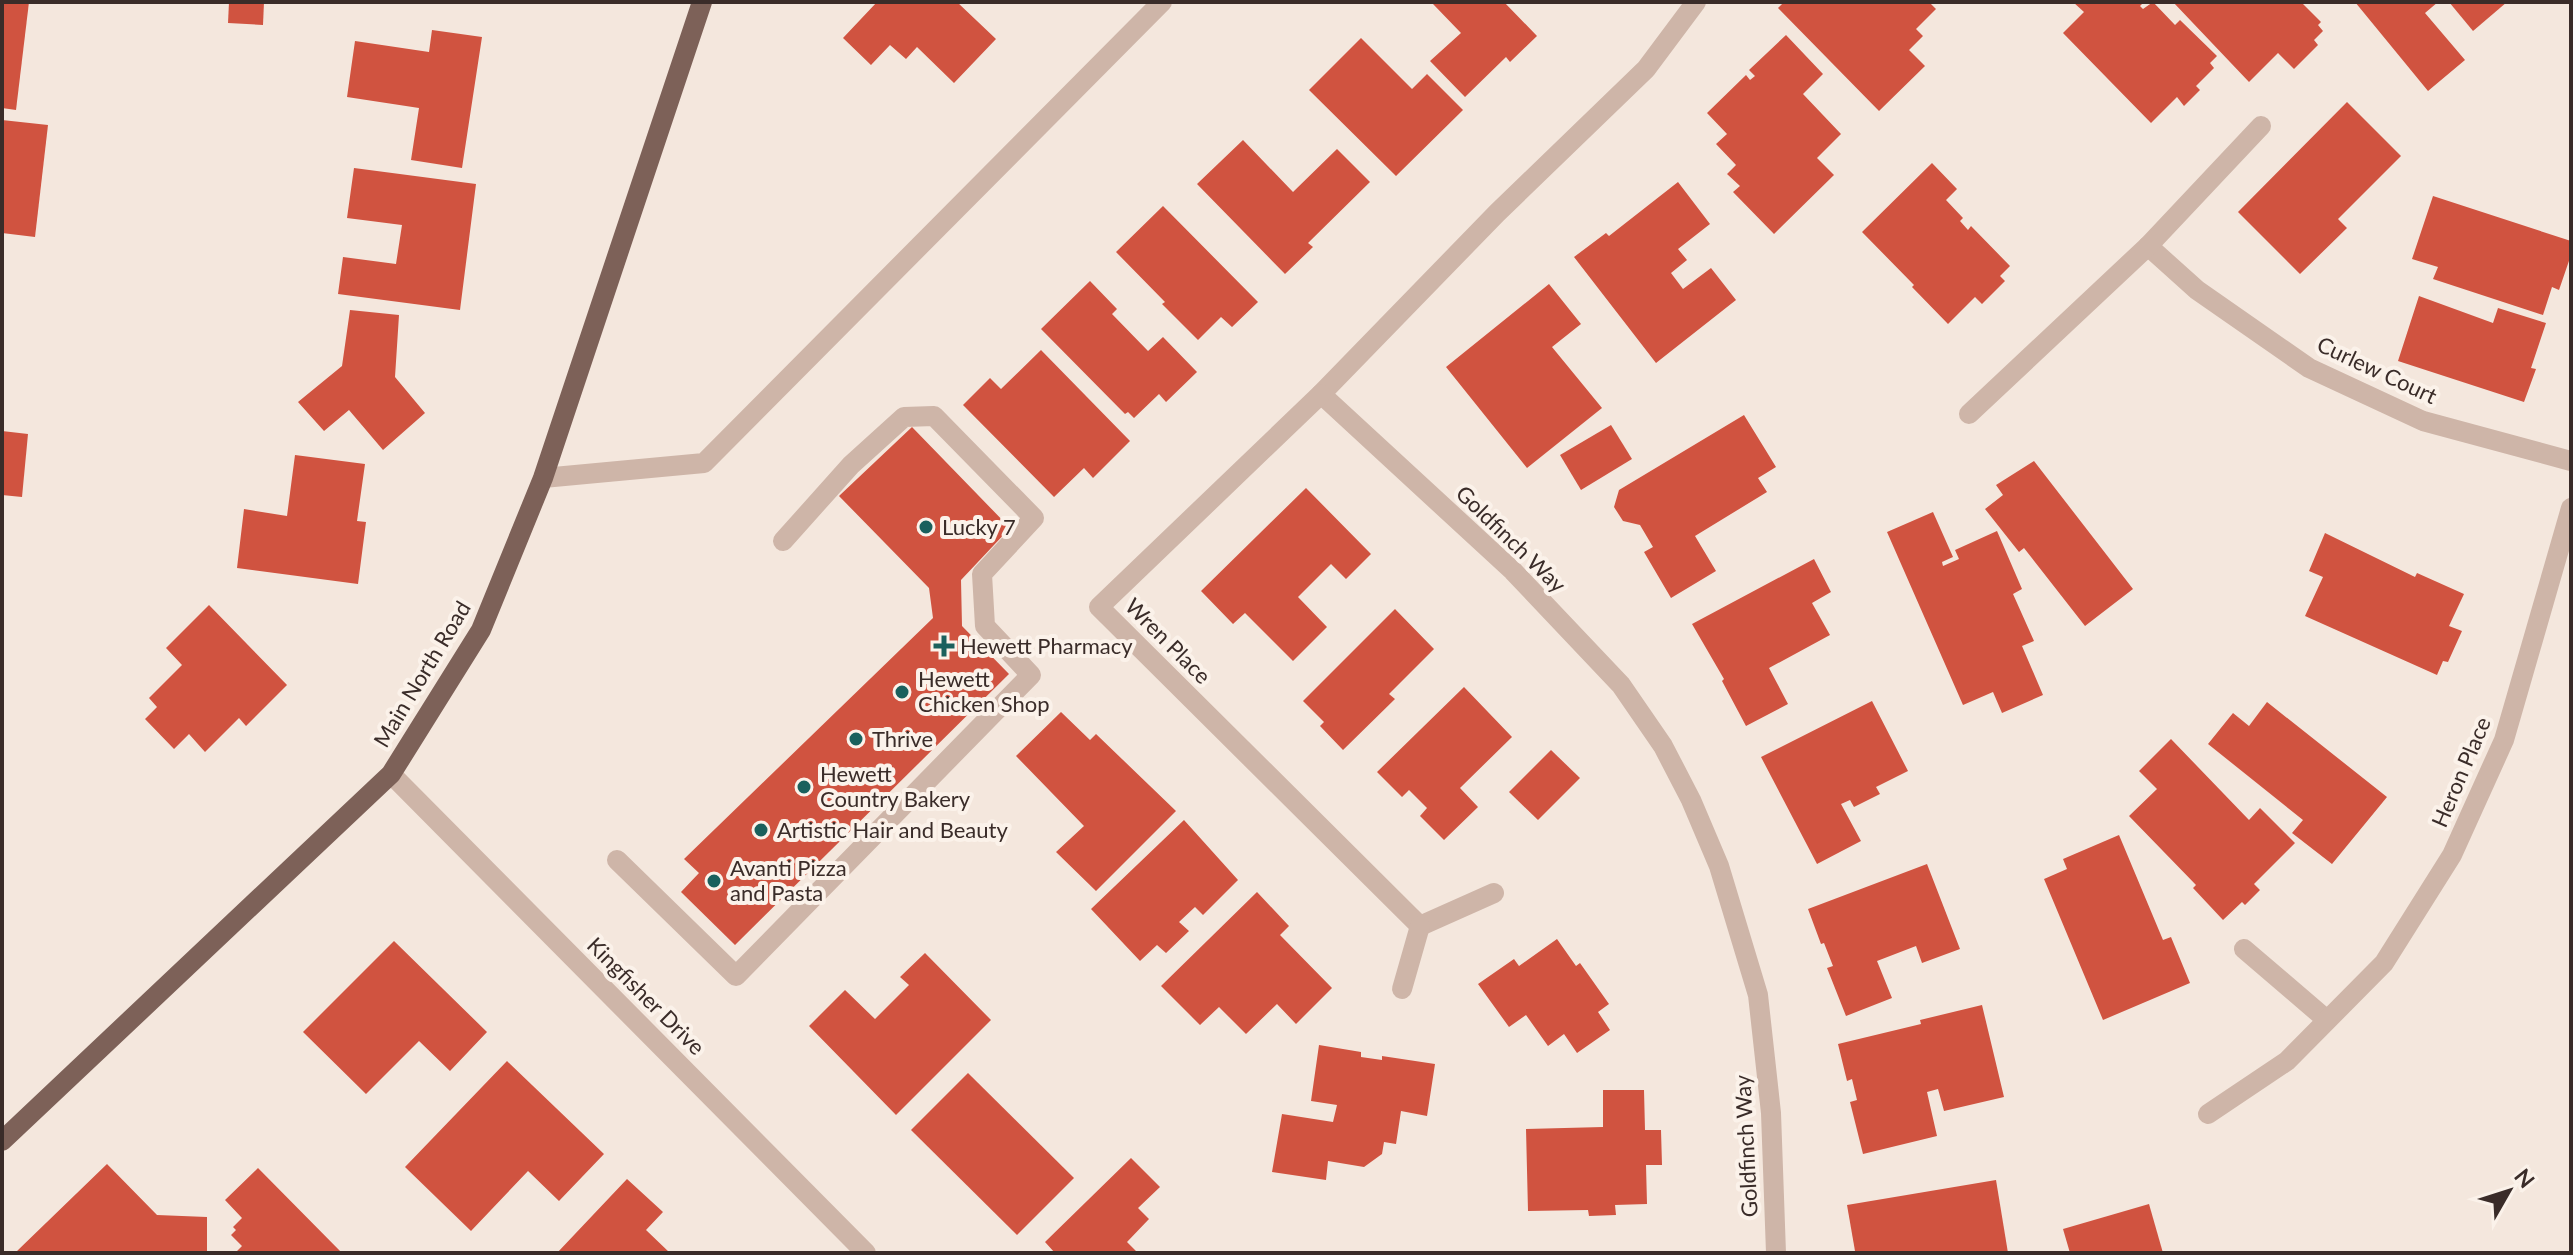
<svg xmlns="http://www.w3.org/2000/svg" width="2573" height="1255" viewBox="0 0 2573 1255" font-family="Lato,sans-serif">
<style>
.building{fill:#d05340}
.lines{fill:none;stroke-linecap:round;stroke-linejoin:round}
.lane{stroke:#ceb5a8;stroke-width:20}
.street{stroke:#ceb5a8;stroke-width:20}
.primary{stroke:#7d6158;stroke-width:20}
.poi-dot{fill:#1a605d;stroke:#fbf2ea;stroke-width:3}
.labels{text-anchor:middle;stroke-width:8;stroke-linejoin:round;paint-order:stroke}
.street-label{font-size:22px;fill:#3a2c29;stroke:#fbf2ea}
.poi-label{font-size:22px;fill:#3a2c29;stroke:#fbf2ea;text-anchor:start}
</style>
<rect width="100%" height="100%" fill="#f4e7dd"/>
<g class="building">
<polygon points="2,2 29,2 16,110 2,108"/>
<polygon points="229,2 264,2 263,25 228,23"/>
<polygon points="877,2 957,2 996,39 954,83 917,47 906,59 890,45 871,65 843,38"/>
<polygon points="1435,2 1504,2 1537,36 1510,62 1506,57 1465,97 1430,61 1461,33 1433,4"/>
<polygon points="1784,2 1929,2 1936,9 1916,29 1923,36 1909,50 1925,66 1879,111 1778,8"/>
<polygon points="2073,2 2144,2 2140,6 2143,9 2153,2 2175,25 2180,20 2217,56 2210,63 2214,68 2196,86 2200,90 2184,106 2177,97 2151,123 2063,33 2084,12"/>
<polygon points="2173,2 2301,2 2321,22 2318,25 2323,31 2314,40 2318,45 2294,69 2278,53 2249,82"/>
<polygon points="2355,2 2438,2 2425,13 2465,60 2428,91"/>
<polygon points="2449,2 2507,2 2473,31"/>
<polygon points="432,30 482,37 462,168 411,160 419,108 347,97 355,41 429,52"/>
<polygon points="1786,35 1823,74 1803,94 1841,134 1817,158 1834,175 1774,234 1733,192 1740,186 1727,174 1736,165 1716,144 1727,134 1707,113 1746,75 1750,80 1755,76 1749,70"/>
<polygon points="1361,38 1412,89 1427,74 1463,110 1396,176 1309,90"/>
<polygon points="2347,102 2401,156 2338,219 2347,228 2300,274 2238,212"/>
<polygon points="2,120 48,125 35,237 2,233"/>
<polygon points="1243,140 1293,192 1337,149 1370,182 1308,243 1313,247 1285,274 1197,184"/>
<polygon points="1932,163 1957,189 1946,200 1963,218 1960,221 1968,230 1971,226 2010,266 2000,276 2005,281 1982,304 1975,297 1948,324 1912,287 1914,285 1862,232"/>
<polygon points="354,168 476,184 460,310 338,294 343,257 396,264 402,225 347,218"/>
<polygon points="1678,182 1710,224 1678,249 1687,260 1671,273 1683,289 1711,268 1736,300 1656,363 1574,257 1606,233 1609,236"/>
<polygon points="2433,196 2571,241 2571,255 2559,290 2552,287 2543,315 2433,279 2438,267 2412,259"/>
<polygon points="1163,206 1258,302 1232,327 1221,317 1198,340 1162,304 1165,302 1116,252"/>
<polygon points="1090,281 1117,309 1112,314 1148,351 1163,337 1197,372 1166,402 1159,394 1134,418 1128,412 1125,414 1041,329"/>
<polygon points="1549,284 1581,324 1552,347 1602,408 1527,468 1446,367"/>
<polygon points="2419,296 2493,323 2498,308 2546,323 2531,368 2536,369 2524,402 2398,361"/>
<polygon points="350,310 399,315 395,377 425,413 383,450 349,410 324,431 298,402 342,366"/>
<polygon points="1041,350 1130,441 1093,478 1084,468 1054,497 963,405 990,378 1001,389"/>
<polygon points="1744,415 1776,467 1758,478 1767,492 1695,536 1716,571 1671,598 1644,552 1653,547 1640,525 1623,521 1614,507 1619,490"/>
<polygon points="1611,425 1632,459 1581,490 1560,455"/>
<polygon points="912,427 1010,528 961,580 962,626 1009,674 735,945 681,892 699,873 684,859 933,618 929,588 839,496"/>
<polygon points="2,431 28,434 22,497 2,495"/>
<polygon points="295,455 365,464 357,521 366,522 358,584 237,568 244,509 287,516"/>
<polygon points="2034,461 2133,589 2085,626 2024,548 2019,552 1985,509 2003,495 1996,485"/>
<polygon points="1306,488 1371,554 1346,579 1331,564 1298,597 1327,627 1293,661 1245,613 1233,624 1201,591"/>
<polygon points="1933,512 1953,557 1942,562 1943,566 1959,559 1955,550 1997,531 2022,589 2013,594 2034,641 2022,646 2043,695 2002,713 1993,692 1963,705 1887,532"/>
<polygon points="2325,533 2415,577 2417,573 2464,594 2449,626 2462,631 2448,662 2443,661 2437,675 2305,616 2323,577 2309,571"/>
<polygon points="1814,559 1831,592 1812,603 1830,635 1769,668 1788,704 1746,726 1722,681 1724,679 1692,624"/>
<polygon points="209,605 287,685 246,726 239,718 205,752 189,734 174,749 145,719 157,707 149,698 182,665 166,648"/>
<polygon points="1395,609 1434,649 1389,694 1395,699 1343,750 1320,726 1324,722 1303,701"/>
<polygon points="1464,687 1512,737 1460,788 1478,807 1444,840 1420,816 1427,808 1409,790 1402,797 1377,772"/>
<polygon points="1872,701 1908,771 1876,787 1880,794 1854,807 1850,800 1841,804 1861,841 1817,864 1761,757"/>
<polygon points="2267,702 2387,797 2332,864 2292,833 2303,820 2208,744 2233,713 2249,726"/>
<polygon points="1061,712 1090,740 1096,734 1176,811 1096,891 1056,852 1084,826 1016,756"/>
<polygon points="2171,739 2249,820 2260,808 2295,843 2254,884 2260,890 2245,905 2242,902 2223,920 2193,888 2196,885 2129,816 2157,789 2139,771"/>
<polygon points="1551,750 1580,778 1538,820 1509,792"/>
<polygon points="1184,820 1238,880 1203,915 1195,907 1179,922 1189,931 1166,953 1157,945 1140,961 1091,909"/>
<polygon points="2119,835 2163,940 2171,937 2190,983 2103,1020 2044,879 2067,869 2063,859"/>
<polygon points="1927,864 1960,949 1922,963 1916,946 1877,961 1892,998 1846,1016 1827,968 1833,966 1824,943 1821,944 1808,909"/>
<polygon points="1257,892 1289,926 1280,935 1332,988 1296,1024 1277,1004 1246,1034 1219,1007 1200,1025 1161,986"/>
<polygon points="1557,939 1576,966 1580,963 1609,1004 1598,1012 1610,1030 1577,1053 1564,1034 1548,1046 1526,1015 1509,1027 1478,984 1514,959 1519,966"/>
<polygon points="394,941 487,1032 450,1071 419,1041 366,1094 303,1032"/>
<polygon points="925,953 991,1020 896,1115 809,1026 845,990 875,1019 909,985 900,977"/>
<polygon points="1982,1005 2004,1097 1944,1111 1938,1089 1927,1092 1937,1136 1863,1154 1850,1102 1857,1100 1852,1079 1847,1081 1838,1044 1921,1024 1920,1020"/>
<polygon points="1319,1045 1361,1052 1361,1057 1382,1060 1382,1056 1435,1064 1427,1116 1401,1111 1396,1144 1384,1142 1382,1154 1364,1167 1328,1161 1326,1180 1272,1172 1282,1114 1333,1122 1337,1105 1311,1101"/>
<polygon points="507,1061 604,1154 559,1201 528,1171 471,1231 405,1167"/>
<polygon points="968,1073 1074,1178 1017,1235 911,1130"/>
<polygon points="1603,1090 1644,1090 1645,1130 1661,1130 1662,1165 1646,1165 1647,1204 1615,1205 1616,1215 1589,1216 1588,1210 1528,1211 1526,1129 1603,1127"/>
<polygon points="1131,1158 1160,1187 1138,1208 1149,1219 1127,1242 1138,1253 1055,1253 1045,1242"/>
<polygon points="107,1164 157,1215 207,1217 207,1253 19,1253 17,1251"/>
<polygon points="258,1168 342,1253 235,1253 242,1246 231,1235 236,1230 233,1227 242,1218 225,1200"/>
<polygon points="627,1179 663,1212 646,1230 670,1253 557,1253"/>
<polygon points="1996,1180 2008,1253 1855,1251 1847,1205"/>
<polygon points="2149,1204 2163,1253 2070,1253 2063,1229"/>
</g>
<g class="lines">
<polyline class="lane" points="617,860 736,976 1031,675 985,626 982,574 1034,518 934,416 904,417 851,465 783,541"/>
<g class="street">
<polyline points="1696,2 1646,69 1497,213 1321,394 1513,571 1621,685 1663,746 1691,800 1719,866 1758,995 1771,1113 1776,1253"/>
<polyline points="2148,246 2197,290 2309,368 2423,421 2571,461"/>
<polyline points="1321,394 1099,607 1420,926 1494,893"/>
<polyline points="1969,414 2148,246 2261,126"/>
<polyline points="543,478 704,463 1162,2"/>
<polyline points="391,774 866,1253"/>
<polyline points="2244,949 2327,1020"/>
<polyline points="1402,989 1420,926"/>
<polyline points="2208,1114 2287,1061 2384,963 2452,855 2504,740 2571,508"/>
</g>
<polyline class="primary" points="2,1141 391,774 481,630 543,478 702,2"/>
</g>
<g class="poi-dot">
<circle cx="926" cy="527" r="8"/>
<path d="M940 634h8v8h8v8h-8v8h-8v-8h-8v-8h8z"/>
<circle cx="902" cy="692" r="8"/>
<circle cx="856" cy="739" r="8"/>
<circle cx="804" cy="787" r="8"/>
<circle cx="761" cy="830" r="8"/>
<circle cx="714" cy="881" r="8"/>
</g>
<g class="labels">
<g class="street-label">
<text transform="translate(2377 370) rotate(25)" y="8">Curlew Court</text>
<text transform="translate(1511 539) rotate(44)" y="8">Goldfinch Way</text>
<text transform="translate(1168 641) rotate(45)" y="8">Wren Place</text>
<text transform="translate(422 674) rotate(-59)" y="8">Main North Road</text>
<text transform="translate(2461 772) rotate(-67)" y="8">Heron Place</text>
<text transform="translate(646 996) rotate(45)" y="8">Kingfisher Drive</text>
<text transform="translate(1746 1146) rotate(-93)" y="8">Goldfinch Way</text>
</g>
<g class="poi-label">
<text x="942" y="535">Lucky 7</text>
<text x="960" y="654">Hewett Pharmacy</text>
<text x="918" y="687">Hewett<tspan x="918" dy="25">Chicken Shop</tspan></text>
<text x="872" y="747">Thrive</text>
<text x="820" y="782">Hewett<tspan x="820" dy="25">Country Bakery</tspan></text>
<text x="777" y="838">Artistic Hair and Beauty</text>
<text x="730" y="876">Avanti Pizza<tspan x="730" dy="25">and Pasta</tspan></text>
</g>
</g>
<rect width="2573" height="1255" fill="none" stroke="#3a2c29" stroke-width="8"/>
<g transform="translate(2509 1191) rotate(51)" stroke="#fbf2ea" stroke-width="6" paint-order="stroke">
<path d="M0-6L14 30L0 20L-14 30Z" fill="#3a2c29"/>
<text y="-12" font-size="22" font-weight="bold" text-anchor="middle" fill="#3a2c29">N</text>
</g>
</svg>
